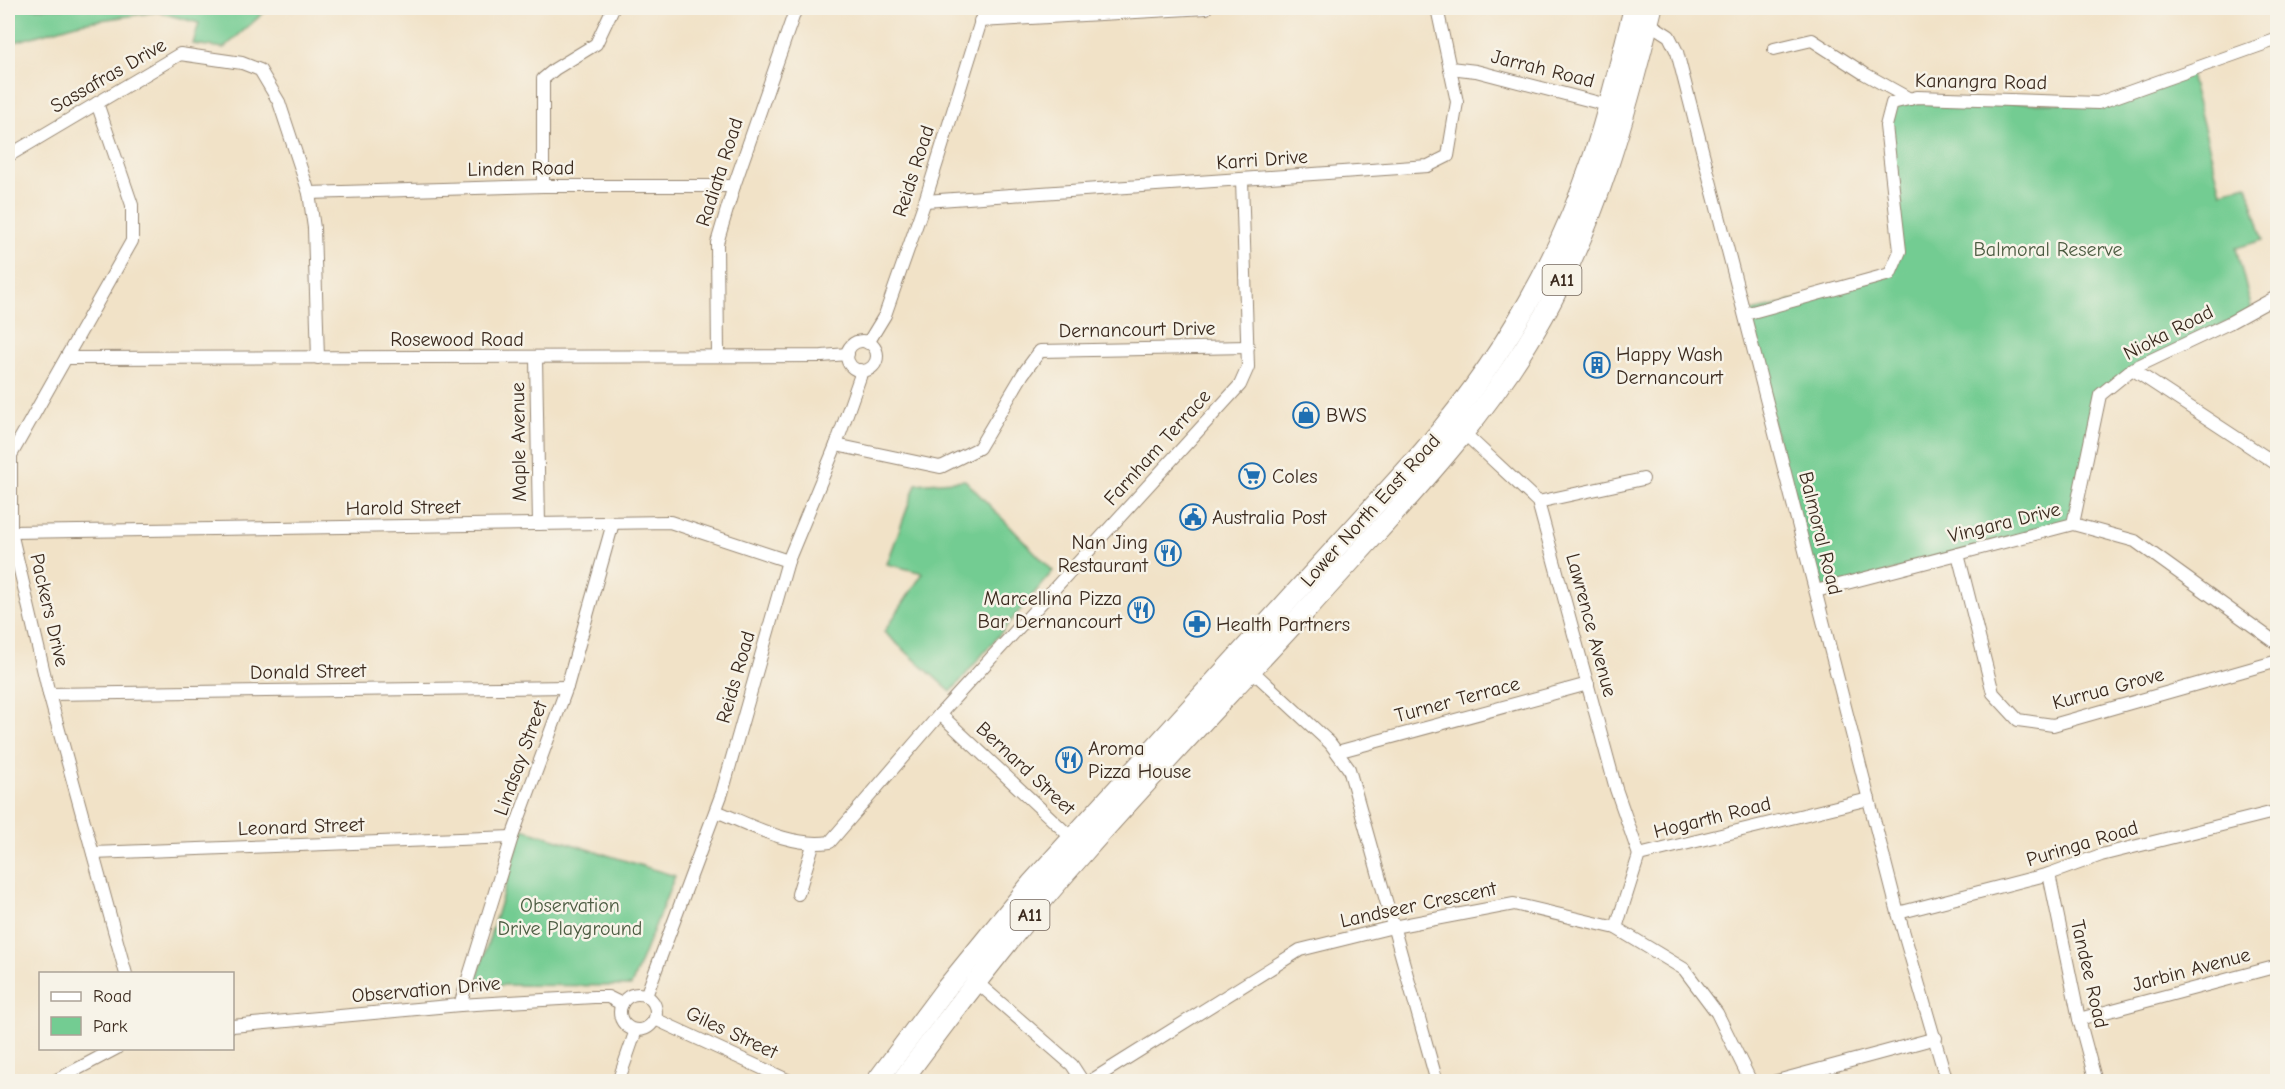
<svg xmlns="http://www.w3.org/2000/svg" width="2285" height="1089" viewBox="0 0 2285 1089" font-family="'Comic Neue',sans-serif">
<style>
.green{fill:#73cc92;stroke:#577b58;stroke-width:1.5}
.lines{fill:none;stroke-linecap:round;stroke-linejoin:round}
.minor-casing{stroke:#968672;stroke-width:14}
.primary-casing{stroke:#968672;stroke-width:22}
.minor{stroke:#fff;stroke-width:12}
.primary{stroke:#fff;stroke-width:20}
.labels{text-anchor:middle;stroke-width:5;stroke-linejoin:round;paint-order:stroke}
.shield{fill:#f7f3e8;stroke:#73665b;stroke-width:1.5}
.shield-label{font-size:18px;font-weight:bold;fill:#3b2a1e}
.street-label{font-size:20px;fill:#3b2a1e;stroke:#f7f3e8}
.park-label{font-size:20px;fill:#4c5b41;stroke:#f7f3e8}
.poi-label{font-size:20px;fill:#3b2a1e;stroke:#f7f3e8;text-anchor:start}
</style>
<rect width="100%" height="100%" fill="#f7f3e8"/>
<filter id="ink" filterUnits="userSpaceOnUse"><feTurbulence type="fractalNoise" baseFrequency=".0167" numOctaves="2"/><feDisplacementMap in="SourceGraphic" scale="12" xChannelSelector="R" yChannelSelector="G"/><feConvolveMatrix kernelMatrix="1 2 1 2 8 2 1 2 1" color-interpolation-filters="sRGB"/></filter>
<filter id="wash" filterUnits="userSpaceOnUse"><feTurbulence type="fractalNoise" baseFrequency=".008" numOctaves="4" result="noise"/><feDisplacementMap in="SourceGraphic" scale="24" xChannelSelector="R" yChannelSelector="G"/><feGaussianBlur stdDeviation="1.35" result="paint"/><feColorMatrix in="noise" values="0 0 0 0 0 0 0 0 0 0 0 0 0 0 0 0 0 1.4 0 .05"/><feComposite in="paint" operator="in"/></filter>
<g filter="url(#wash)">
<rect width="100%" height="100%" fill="#f1e2c7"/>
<g class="green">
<polygon points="8,8 269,8 224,48 193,44 199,23 157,12 80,23 8,44"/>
<polygon points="2189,71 2221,192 2247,185 2263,240 2236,248 2252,310 2132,369 2100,395 2073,524 1816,591 1745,314 1890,274 1900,250 1886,126 1892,103 2098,103"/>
<polygon points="965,480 1053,571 951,692 884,632 923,573 887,564 916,484"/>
<polygon points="523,829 675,876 631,986 475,985"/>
</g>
</g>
<g filter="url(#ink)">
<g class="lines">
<g class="minor-casing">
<g id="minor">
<polyline points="1644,20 1669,36 1677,52 1898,913 1947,1082"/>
<polyline points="980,21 1206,8"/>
<polyline points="1774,49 1812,40 1865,74 1910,99"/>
<polyline points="1450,68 1476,71 1615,107"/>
<polyline points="97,103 132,205 132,241 11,455 11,532 49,694 126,974"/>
<polyline points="8,156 180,54 242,63 260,70 279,102 309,193 314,228 318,358"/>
<polyline points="543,186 543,79 555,69 596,44 613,8"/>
<polyline points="309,193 543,186 734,186"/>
<polyline points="925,201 1428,166 1448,156 1457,102 1437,8"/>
<polyline points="1745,314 1890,274 1900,251 1886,126 1892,103 1917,97 2098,103 2278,39"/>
<circle cx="862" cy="356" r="15"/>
<polyline points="868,343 885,315 925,201 985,8"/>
<polyline points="718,356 717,243 734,186 796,8"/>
<polyline points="66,358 822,356 848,354"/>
<polyline points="536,358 539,524"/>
<polyline points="2132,369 2278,465"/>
<polyline points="1464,433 1538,502 1616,789 1639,855"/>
<polyline points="836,445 940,467 943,466 979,448 1023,374 1040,351 1248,347"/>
<polyline points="1538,502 1643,479"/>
<polyline points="2073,524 2100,395 2132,369 2229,323 2278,296"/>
<polyline points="11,532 670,522 788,561"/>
<polyline points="1958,554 1993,693 2018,720 2053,725 2278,661"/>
<polyline points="1816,591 2073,524 2135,541 2278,644"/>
<polyline points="1247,666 1330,743 1349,769 1437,1082"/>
<polyline points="49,694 567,687"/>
<polyline points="940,714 1077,843"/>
<polyline points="1337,752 1588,684"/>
<path d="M716,811C751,825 791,848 830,842L940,714L1240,385L1248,367L1242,180"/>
<polyline points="93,853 512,837"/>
<polyline points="2049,874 2079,1019 2096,1082"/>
<polyline points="798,894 813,845"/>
<polyline points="1898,913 2049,874 2101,855 2278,811"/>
<polyline points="1616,928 1639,855 1869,799"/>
<polyline points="973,979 1072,1065 1083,1082"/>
<circle cx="638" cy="1012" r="18"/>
<polyline points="646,996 722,793 788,561 836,445 860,377 860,370"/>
<polyline points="460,1005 512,837 567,687 613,523"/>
<polyline points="655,1019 792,1082"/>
<polyline points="2079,1019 2278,966"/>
<polyline points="232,1026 460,1005 594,997 608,997 622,1004"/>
<polyline points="53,1082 117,1048"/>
<polyline points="618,1082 636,1030"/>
<polyline points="1089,1082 1300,950 1393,927 1514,904 1616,928 1684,969 1717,1013 1751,1082"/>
<polyline points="1773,1082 1936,1038"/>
</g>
</g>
<g class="primary-casing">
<g id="primary">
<path d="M876,1082L944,991L1031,884L1422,453C1496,367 1555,269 1592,161C1609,111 1621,59 1634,8"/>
<path d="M901,1082C959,1003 1019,925 1084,852C1158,768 1235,688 1310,606C1393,513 1483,425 1544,315C1597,219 1626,114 1652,8"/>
</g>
</g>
<use href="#minor" class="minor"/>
<use href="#primary" class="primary"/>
</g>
</g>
<defs>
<g id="building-ring" transform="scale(1.35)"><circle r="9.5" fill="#f7f3e8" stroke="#1f6fb2" stroke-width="1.5"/><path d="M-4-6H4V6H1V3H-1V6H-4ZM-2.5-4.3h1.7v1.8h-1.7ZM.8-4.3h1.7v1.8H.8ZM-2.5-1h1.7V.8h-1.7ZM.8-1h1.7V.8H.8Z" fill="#1f6fb2"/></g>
<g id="shop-ring" transform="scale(1.35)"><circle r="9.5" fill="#f7f3e8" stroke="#1f6fb2" stroke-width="1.5"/><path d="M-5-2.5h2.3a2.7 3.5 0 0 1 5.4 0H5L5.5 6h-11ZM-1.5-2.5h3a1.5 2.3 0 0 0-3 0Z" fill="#1f6fb2"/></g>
<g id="supermarket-ring" transform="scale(1.35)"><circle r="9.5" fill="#f7f3e8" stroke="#1f6fb2" stroke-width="1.5"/><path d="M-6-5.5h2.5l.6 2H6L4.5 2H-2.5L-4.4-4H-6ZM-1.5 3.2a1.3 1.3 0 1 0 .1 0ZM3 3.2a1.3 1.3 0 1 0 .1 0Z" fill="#1f6fb2"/></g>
<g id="civic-ring" transform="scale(1.35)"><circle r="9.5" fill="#f7f3e8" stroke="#1f6fb2" stroke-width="1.5"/><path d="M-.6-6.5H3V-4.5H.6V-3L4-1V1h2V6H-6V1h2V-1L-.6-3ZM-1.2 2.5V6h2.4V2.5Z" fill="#1f6fb2"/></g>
<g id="restaurant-ring" transform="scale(1.35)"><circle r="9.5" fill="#f7f3e8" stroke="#1f6fb2" stroke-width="1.5"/><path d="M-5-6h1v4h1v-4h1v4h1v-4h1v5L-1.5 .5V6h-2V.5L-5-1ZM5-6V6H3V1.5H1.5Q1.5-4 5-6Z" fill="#1f6fb2"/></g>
<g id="pharmacy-ring" transform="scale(1.35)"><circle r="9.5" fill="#f7f3e8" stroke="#1f6fb2" stroke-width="1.5"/><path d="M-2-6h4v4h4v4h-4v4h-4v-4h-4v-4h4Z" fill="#1f6fb2"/></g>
</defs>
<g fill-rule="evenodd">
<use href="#building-ring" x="1597" y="365"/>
<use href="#shop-ring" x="1306" y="415"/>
<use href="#supermarket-ring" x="1252" y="476"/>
<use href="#civic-ring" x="1193" y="517"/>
<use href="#restaurant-ring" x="1168" y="553"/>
<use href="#restaurant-ring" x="1141" y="610"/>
<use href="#pharmacy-ring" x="1197" y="624"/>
<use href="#restaurant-ring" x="1069" y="760"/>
</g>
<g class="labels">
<g class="shield">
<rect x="1542.5" y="265" width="39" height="30" rx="4.5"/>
<rect x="1010.5" y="900" width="39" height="30" rx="4.5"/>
</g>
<g class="shield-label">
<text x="1562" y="286">A11</text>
<text x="1030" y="921">A11</text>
</g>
<g class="street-label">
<text transform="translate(1543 68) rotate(14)" y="7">Jarrah Road</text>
<text transform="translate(108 75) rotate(-30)" y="7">Sassafras Drive</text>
<text transform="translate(1981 81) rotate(1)" y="7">Kanangra Road</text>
<text transform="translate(1262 159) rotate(-4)" y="7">Karri Drive</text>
<text transform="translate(521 168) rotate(-1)" y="7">Linden Road</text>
<text transform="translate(913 171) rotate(-72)" y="7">Reids Road</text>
<text transform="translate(719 172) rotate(-72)" y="7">Radiata Road</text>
<text transform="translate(1137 329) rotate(-1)" y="7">Dernancourt Drive</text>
<text transform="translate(2168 332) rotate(-27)" y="7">Nioka Road</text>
<text x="457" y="346">Rosewood Road</text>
<text transform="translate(518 442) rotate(-91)" y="7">Maple Avenue</text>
<text transform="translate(1157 447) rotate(-48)" y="7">Farnham Terrace</text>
<text transform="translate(403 507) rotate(-1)" y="7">Harold Street</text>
<text transform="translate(1370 510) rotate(-48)" y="7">Lower North East Road</text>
<text transform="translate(2004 522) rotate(-14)" y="7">Vingara Drive</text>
<text transform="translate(1821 533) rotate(76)" y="7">Balmoral Road</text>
<text transform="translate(50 610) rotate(77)" y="7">Packers Drive</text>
<text transform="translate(1592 625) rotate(75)" y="7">Lawrence Avenue</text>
<text transform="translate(308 671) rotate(-1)" y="7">Donald Street</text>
<text transform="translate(735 677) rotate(-74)" y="7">Reids Road</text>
<text transform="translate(2108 688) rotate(-15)" y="7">Kurrua Grove</text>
<text transform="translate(1457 699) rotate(-15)" y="7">Turner Terrace</text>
<text transform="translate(520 758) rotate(-70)" y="7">Lindsay Street</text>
<text transform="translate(1026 768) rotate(43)" y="7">Bernard Street</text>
<text transform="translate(1712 817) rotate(-14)" y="7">Hogarth Road</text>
<text transform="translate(301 826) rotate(-2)" y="7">Leonard Street</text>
<text transform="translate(2082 843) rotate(-17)" y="7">Puringa Road</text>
<text transform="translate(1418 904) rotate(-12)" y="7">Landseer Crescent</text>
<text transform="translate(2191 969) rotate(-15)" y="7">Jarbin Avenue</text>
<text transform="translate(2090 974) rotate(77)" y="7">Tandee Road</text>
<text transform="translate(426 989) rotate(-5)" y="7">Observation Drive</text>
<text transform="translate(732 1032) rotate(25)" y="7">Giles Street</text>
</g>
<g class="park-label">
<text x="2048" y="256">Balmoral Reserve</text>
<text x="570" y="912">Observation<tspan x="570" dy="23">Drive Playground</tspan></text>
</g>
<g class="poi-label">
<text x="1616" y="361">Happy Wash<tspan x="1616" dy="23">Dernancourt</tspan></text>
<text x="1326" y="422">BWS</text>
<text x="1272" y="483">Coles</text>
<text x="1212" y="524">Australia Post</text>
<text x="1148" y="549" text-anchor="end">Nan Jing<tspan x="1148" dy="23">Restaurant</tspan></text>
<text x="1122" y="605" text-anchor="end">Marcellina Pizza<tspan x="1122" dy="23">Bar Dernancourt</tspan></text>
<text x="1216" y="631">Health Partners</text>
<text x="1088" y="755">Aroma<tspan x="1088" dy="23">Pizza House</tspan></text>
</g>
</g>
<rect width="2285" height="1089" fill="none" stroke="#f7f3e8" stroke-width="30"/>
<rect x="39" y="972" width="195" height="78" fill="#f7f3e8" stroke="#aca397" stroke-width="1.5"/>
<rect x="51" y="992" width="30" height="9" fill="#ffffff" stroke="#aca397" stroke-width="1.5"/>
<text x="93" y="1002" font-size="18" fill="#3b2a1e">Road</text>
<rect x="51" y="1017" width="30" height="18" fill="#73cc92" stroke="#aca397" stroke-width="1.5"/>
<text x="93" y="1032" font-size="18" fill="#3b2a1e">Park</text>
</svg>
